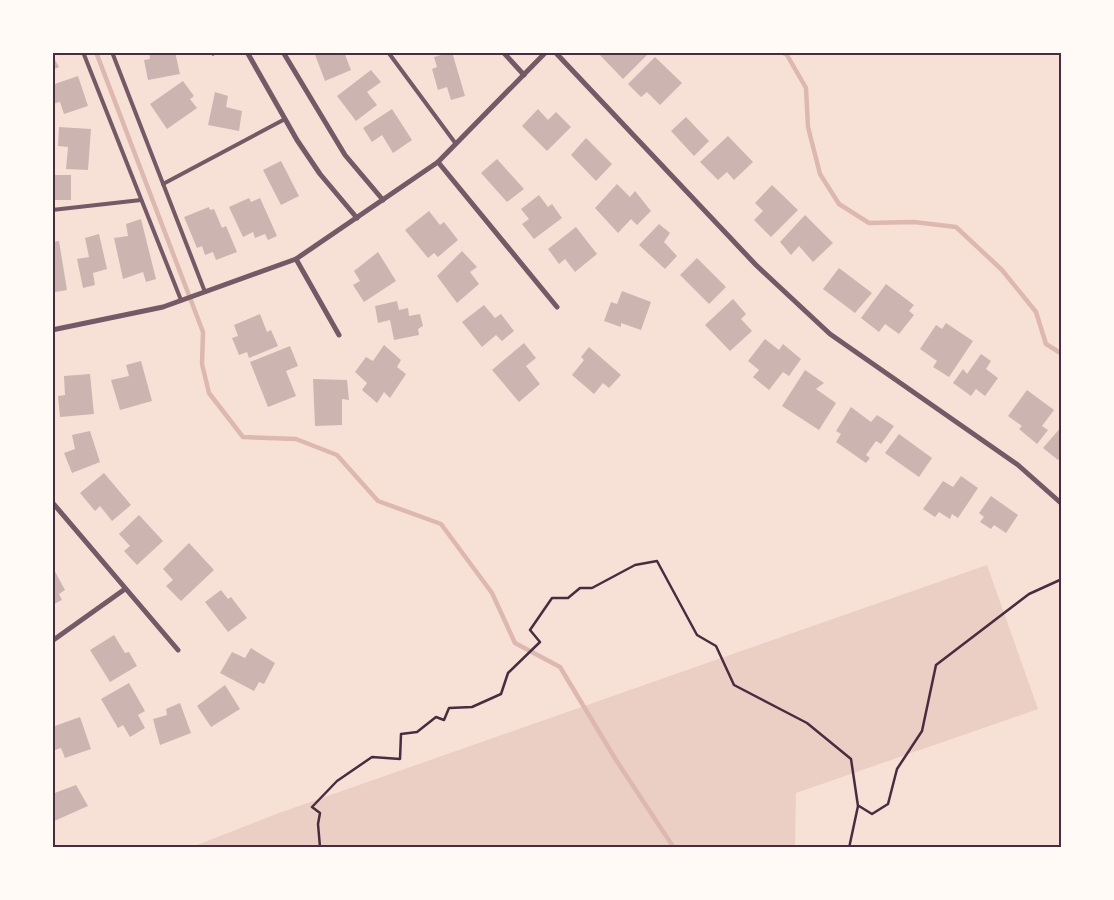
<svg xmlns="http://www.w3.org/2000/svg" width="1114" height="900" viewBox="0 0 1114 900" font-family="'Libre Baskerville',serif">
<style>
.green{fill:#ebcfc5}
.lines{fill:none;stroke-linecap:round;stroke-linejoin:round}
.stream{stroke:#dcb8b0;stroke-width:4.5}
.building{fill:#ccb4b1}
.path{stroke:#4a2c40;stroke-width:2.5}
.service{stroke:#755966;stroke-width:4}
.minor{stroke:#755966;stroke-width:5}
.neatline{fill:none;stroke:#4a2c40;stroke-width:2}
</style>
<rect width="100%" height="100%" fill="#f7e1d7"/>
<polygon class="green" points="987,565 1038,709 796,793 795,847 189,848 279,813"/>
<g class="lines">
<g class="stream">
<polyline points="96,52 203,332 202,364 209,393 243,437 296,439 337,455 378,501 441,524 492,593 515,643 560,667 616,760 674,848"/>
<polyline points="782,52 787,55 806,88 808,127 820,174 839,204 869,223 914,222 956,227 1002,270 1036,312 1046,344 1062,354"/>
</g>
</g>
<g class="building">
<polygon points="149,52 175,52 180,74 148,80 144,60 150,59"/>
<polygon points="314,52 344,52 351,70 325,81"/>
<polygon points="452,52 465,96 451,100 447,87 438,90 432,69 437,67 434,57"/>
<polygon points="597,52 650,52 623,79"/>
<polygon points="52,55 59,67 52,70"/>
<polygon points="655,57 682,83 660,105 647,92 641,97 628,84"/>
<polygon points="371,70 381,82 367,92 377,105 356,121 337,96"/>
<polygon points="78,76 88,106 64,114 60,102 52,104 52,85"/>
<polygon points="183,81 194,96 190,99 197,108 167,129 150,104"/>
<polygon points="215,92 228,96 226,107 242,111 239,131 208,125"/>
<polygon points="392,109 412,140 393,153 382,135 372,142 363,128"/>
<polygon points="538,109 548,120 556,112 571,127 547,151 522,126"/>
<polygon points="686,117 709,141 694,156 671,131"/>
<polygon points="59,127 91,129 88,170 66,169 68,147 58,146"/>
<polygon points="728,136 753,162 734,180 727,172 718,180 700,162"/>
<polygon points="586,138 612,164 596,181 571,155"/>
<polygon points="497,159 524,189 507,202 481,173"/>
<polygon points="281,161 299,196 281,205 263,170"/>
<rect x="52" y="175" width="19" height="25"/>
<polygon points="617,184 630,197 635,191 651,211 637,225 631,219 618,233 595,208"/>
<polygon points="772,185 798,210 771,237 754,220 763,211 755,203"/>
<polygon points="539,195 548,207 552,204 562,218 534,239 522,224 529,219 521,209"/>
<polygon points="249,198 251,202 260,198 277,236 268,240 265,234 255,238 253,232 243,237 229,207"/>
<polygon points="209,207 210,210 214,209 222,228 226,226 237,252 216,260 213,252 205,255 202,246 197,248 184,217"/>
<polygon points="429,211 440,225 444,222 458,240 438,257 434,253 428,258 405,230"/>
<polygon points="805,215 833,243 813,262 799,246 791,255 780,242"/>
<polygon points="141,219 156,279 146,282 143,272 123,279 114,238 128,236 126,224"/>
<polygon points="659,224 670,233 664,242 677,256 665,269 639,245"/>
<polygon points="576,227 597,254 575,272 565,259 559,264 548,249"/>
<polygon points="99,234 107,269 93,273 95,285 83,288 77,259 89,257 85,238"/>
<polygon points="59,241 67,290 55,292 52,278 52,242"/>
<polygon points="462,251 477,267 470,272 479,284 457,303 437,276"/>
<polygon points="378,252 396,281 364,302 353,285 360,281 354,271"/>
<polygon points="697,258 726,287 709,304 680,275"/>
<polygon points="839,268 872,293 855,313 823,289"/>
<polygon points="886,284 914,305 909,311 914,315 899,334 885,324 879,332 861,318"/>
<polygon points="622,291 651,302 641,330 621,323 621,327 604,321 611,302 617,304"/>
<polygon points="733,299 746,314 741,319 752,331 730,351 705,325"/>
<polygon points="397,301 399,310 408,308 409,316 420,314 423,326 418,329 419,335 394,340 390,320 378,323 375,306"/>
<polygon points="484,305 495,318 501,314 514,331 502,341 496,335 482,347 462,322"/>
<polygon points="260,314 267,332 271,330 278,346 249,358 247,352 239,355 232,338 238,336 234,325"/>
<polygon points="946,323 973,341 949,377 933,367 937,361 920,349 936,325 942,329"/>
<polygon points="765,339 779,350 783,344 801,359 789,376 783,372 769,390 753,377 759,370 748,361"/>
<polygon points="524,343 536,358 526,366 540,384 519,402 492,370"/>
<polygon points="384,345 401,360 397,367 406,374 390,398 384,392 377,403 362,390 367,383 355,372 366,357 373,361"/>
<polygon points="290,346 298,366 286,371 296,396 268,407 250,362"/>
<polygon points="589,347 621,375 609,388 603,383 594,394 572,375 584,360 581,357"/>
<polygon points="981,354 991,361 986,369 998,378 985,396 976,389 971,396 953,383 963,369 967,374"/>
<polygon points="141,361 152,401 120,410 111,380 129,376 126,365"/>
<polygon points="805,370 824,383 816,389 836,403 819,430 782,406"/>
<polygon points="90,374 94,414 60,417 58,396 65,395 64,376"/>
<polygon points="313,379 347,380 349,400 342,399 342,425 315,426"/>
<polygon points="1027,390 1054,410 1042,426 1048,430 1037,444 1019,429 1022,426 1008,416"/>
<polygon points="851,407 871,422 877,415 894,426 881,444 876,441 866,455 870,458 866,463 836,442 841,434 836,431"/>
<polygon points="1062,426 1062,456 1058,460 1043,448"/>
<polygon points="90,431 100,462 72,473 64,453 75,449 72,435"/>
<polygon points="899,434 932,458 919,477 885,453"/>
<polygon points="104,473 131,505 112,521 100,506 95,511 80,493"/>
<polygon points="961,476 978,488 958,518 952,514 950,519 939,512 935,517 923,509 943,481 953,487"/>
<polygon points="991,496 1018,515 1006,533 994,525 991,529 980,522 984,517 979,513"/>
<polygon points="139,515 163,541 137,565 124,551 130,546 119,534"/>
<polygon points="189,543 214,570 181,601 166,586 173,580 163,569"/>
<polygon points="52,566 65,590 59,594 62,600 52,605"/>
<polygon points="221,590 228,599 231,597 247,618 228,632 205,602"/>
<polygon points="114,635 125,653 129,652 137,666 110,682 90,650"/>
<polygon points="251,648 275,663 264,684 259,682 254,691 220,673 232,652 245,658"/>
<polygon points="129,683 145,711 138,715 145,728 130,737 123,725 118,728 101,699"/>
<polygon points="225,685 240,709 211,727 197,706"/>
<polygon points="180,703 191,733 160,745 153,719 167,715 166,709"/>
<polygon points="80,717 91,749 65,758 61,748 52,751 52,727"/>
<polygon points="76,785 88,806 52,822 52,794"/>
</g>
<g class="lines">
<g class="path">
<polyline points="859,806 872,814 888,804 897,769 922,731 936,665 1029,594 1062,579"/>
<polyline points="322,848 320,847 318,824 320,813 312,807 337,781 372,757 400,759 401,734 417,732 436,717 444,720 449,708 472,707 501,694 508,673 540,642 530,630 552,598 568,598 580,588 592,588 635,565 657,561 697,635 716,646 734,685 807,723 851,759 858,806 849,848"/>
</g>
<g class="service">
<polyline points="83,52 181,300"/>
<polyline points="112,52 205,292"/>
<polyline points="388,52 456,144"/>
<polyline points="163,184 285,119"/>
<polyline points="52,210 141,200"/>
</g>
<g class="minor">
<polyline points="247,52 297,140 320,174 357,218"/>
<polyline points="283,52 345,155 383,200"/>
<polyline points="503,52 524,75"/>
<polyline points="555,52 756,265 830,334 1018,465 1062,504"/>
<polyline points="213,53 214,52"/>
<polyline points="438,162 557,307"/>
<polyline points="296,259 339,335"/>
<polyline points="52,330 163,307 296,259 438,162 546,52"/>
<polyline points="52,502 178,650"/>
<polyline points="52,641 125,589"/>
</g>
</g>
<rect width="1114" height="900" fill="none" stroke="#fffaf5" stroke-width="108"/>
<rect x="54" y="54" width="1006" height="792" class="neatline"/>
</svg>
